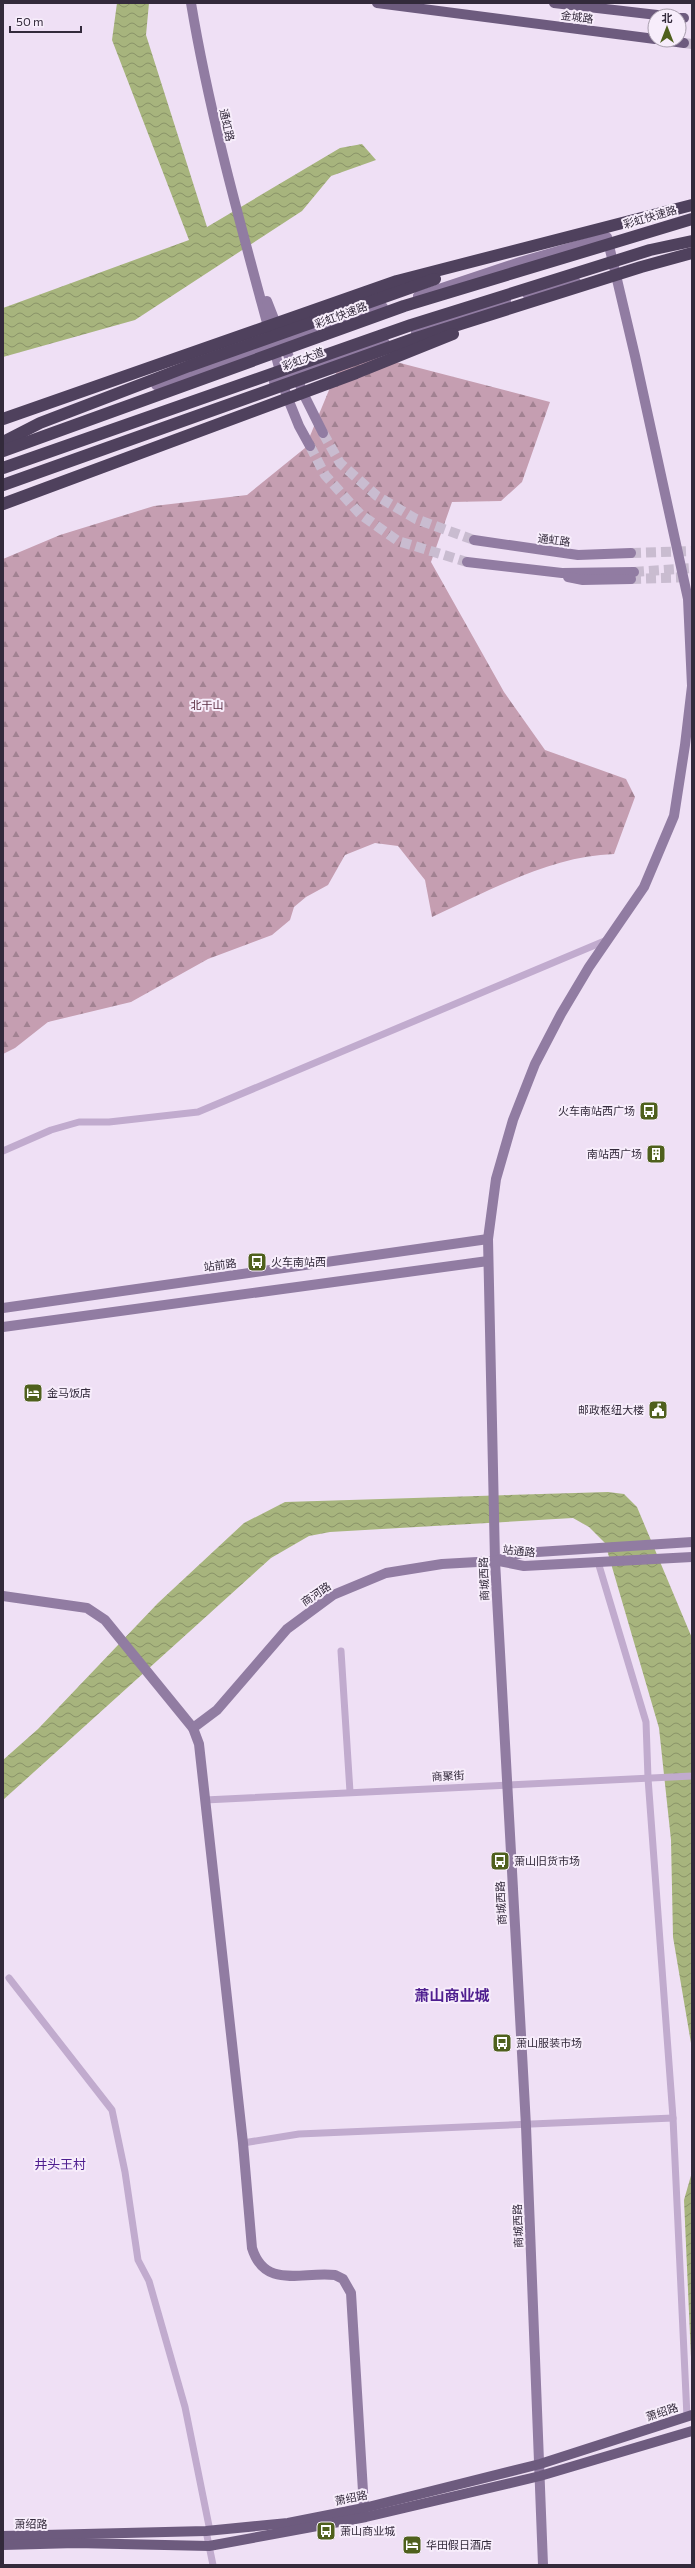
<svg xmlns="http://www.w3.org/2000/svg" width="695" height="2568" viewBox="0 0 695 2568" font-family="Commissioner,'Noto Sans SC',sans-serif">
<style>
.forest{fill:url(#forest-firs)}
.water{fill:url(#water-waves)}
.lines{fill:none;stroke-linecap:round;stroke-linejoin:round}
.secondary-tunnel{stroke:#c9bcd0;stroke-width:10;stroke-dasharray:10 5;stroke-linecap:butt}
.primary-tunnel{stroke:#c9bcd0;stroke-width:10;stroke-dasharray:10 5;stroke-linecap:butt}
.street{stroke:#c1abce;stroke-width:7}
.secondary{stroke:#917ca2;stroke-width:10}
.primary{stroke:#6d5b7e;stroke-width:10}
.highway{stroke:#4f415d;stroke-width:12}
.labels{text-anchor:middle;stroke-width:4;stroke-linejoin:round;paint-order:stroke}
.street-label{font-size:11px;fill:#332a3b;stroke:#f7edfb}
.park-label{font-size:11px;fill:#5b2c42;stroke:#f7edfb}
.poi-label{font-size:11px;fill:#332a3b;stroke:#f7edfb;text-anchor:start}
.quarter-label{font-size:13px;fill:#4e1e8f;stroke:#f7edfb}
.district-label{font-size:15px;font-weight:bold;fill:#4e1e8f;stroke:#f7edfb}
</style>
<defs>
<pattern id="forest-firs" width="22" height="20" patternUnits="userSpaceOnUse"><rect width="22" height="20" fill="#c59eb1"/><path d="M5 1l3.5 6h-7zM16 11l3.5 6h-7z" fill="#a18191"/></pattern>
<pattern id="water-waves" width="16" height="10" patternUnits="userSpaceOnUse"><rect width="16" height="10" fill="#a7b47d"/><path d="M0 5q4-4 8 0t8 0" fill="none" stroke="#899368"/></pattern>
</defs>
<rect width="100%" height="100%" fill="#efe0f5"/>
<path class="forest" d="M346,349L550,402L522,482L501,501L452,502L431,562L504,692L545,750L626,779L635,797L614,854C550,856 489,891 432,917L425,880L398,846L375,843L345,855L328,885L306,897L294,907L290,920L272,935L208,959L131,1002L48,1022L15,1048L3,1054V559L60,535L154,506L247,495L305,448Z"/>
<g class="water">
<polygon points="117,3 149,3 146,35 207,227 340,148 362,144 376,160 331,176 302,211 135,320 3,357 3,308 189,240 112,40"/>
<polygon points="608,1492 624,1494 637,1507 692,1638 692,2049 673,1937 671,1840 659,1728 605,1543 589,1527 573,1518 330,1532 309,1536 271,1558 3,1800 3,1760 38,1729 158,1603 244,1523 285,1502"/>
<polygon points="692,2172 692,2380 684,2200"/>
</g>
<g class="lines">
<g class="secondary-tunnel">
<polyline points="323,433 340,463 377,496 416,519 474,540"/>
<polyline points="310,446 325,475 360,514 398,541 467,562"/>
<polyline points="631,553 692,551"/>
<polyline points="634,572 692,568"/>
<polyline points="631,579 692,577"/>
</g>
<polyline class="primary-tunnel" points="684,43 692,44"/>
<g class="street">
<polyline points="3,1151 51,1130 79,1122 109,1122 198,1112 607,940"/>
<polyline points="598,1562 646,1722 648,1778 673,2118 687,2417"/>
<polyline points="341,1651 350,1792"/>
<polyline points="205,1800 692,1776"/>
<polyline points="9,1978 112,2110 125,2172 138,2260 149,2281 185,2407 210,2531"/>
<polyline points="243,2143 299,2134 673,2118"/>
<polyline points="206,2531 213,2565"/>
</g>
<g class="secondary">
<path d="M191,3C213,135 252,264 286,394L299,426L310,446"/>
<polyline points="527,294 576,282"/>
<polyline points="418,296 520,262 607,237 635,356 688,599 692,686 685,745 674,816 644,887 589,967 561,1014 535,1064 513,1120 496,1179 488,1239 495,1561 526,2126 543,2565"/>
<polyline points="267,301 303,393 323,433"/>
<polyline points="416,332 506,301"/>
<polyline points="274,382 385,343"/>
<polyline points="156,385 383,307"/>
<polyline points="474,540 578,555 631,553"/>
<polyline points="467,562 562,573 634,572"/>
<polyline points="568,577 583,580 631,579"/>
<polyline points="3,1308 488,1239"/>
<polyline points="3,1327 488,1261"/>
<polyline points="499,1561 524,1566 692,1557"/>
<path d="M3,1596L87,1608L105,1620L193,1728L199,1744L243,2143L252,2248C265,2290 302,2271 335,2275L343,2279L351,2293L364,2508"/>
<polyline points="193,1728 217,1710 287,1629 333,1595 386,1573 442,1564 495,1561 522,1553 692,1542"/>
</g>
<g class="primary">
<polyline points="377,3 655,39"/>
<polyline points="554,3 666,16"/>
<polyline points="679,18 684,18"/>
<polyline points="663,40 684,43"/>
<polyline points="3,2536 206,2531 288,2523 364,2508 540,2464 692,2415"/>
<polyline points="3,2545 76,2543 209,2546 366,2517 540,2476 692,2431"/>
</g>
<g class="highway">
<polyline points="3,419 397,281 692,205"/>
<polyline points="3,442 40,423 189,366 435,279"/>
<polyline points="3,451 404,306 692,219"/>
<polyline points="3,468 411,325 650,250 692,241"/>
<polyline points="3,485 413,339 641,267 692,253"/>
<polyline points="3,504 356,373 453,334"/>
</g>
</g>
<defs>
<g id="bus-square" transform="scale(1)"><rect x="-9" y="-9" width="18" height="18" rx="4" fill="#4f601d" stroke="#f7edfb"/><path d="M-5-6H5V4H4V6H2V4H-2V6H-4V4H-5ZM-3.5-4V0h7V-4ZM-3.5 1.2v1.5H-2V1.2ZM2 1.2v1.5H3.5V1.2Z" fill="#fff"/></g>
<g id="building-square" transform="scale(1)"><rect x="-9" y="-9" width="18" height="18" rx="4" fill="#4f601d" stroke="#f7edfb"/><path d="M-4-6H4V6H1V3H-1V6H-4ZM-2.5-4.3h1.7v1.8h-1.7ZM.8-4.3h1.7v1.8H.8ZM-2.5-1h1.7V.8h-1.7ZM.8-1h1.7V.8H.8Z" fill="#fff"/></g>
<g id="hotel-square" transform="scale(1)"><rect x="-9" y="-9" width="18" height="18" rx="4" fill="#4f601d" stroke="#f7edfb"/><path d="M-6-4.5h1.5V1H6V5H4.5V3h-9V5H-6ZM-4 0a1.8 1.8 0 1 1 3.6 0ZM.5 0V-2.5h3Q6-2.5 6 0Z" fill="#fff"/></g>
<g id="civic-square" transform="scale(1)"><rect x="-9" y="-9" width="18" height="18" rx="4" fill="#4f601d" stroke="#f7edfb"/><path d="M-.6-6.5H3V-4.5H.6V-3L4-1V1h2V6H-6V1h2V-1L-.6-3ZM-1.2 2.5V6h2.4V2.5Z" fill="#fff"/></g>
</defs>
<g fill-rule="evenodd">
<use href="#bus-square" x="649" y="1111"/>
<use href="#building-square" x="656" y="1154"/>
<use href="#bus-square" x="257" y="1262"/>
<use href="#hotel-square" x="33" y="1393"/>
<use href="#civic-square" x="658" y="1410"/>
<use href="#bus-square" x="500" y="1861"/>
<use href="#bus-square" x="502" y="2043"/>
<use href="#bus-square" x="326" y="2531"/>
<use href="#hotel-square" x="412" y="2545"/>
</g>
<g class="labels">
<g class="street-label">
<text transform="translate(577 17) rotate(7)" y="4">金城路</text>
<text transform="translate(227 125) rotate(77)" y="4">通虹路</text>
<text transform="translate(650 217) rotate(-16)" y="4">彩虹快速路</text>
<text transform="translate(341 315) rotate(-20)" y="4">彩虹快速路</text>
<text transform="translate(303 359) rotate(-21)" y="4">彩虹大道</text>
<text transform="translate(554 540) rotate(7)" y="4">通虹路</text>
<text transform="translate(220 1265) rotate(-8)" y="4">站前路</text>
<text transform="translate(519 1551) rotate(6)" y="4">站通路</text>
<text transform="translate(484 1579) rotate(-92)" y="4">商城西路</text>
<text transform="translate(316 1594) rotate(-34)" y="4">商河路</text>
<text transform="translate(448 1776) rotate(-3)" y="4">商聚街</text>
<text transform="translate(501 1903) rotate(-93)" y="4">商城西路</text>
<text transform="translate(518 2226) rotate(-92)" y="4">商城西路</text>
<text transform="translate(662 2412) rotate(-18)" y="4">萧绍路</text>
<text transform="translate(351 2498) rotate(-12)" y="4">萧绍路</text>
<text x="31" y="2528">萧绍路</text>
</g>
<g class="park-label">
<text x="207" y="709">北干山</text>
</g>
<g class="poi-label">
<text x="635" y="1115" text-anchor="end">火车南站西广场</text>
<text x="642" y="1158" text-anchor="end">南站西广场</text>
<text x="271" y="1266">火车南站西</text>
<text x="47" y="1397">金马饭店</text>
<text x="644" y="1414" text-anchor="end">邮政枢纽大楼</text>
<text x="514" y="1865">萧山旧货市场</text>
<text x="516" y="2047">萧山服装市场</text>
<text x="340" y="2535">萧山商业城</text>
<text x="426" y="2549">华田假日酒店</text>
</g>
<g class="quarter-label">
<text x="60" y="2169">井头王村</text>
</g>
<g class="district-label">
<text x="452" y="2001">萧山商业城</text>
</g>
</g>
<rect width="695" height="2568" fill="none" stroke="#332a3b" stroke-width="8"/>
<g transform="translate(667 28)"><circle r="19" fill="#f7edfb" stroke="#a99fae"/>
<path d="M0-3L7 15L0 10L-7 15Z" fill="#4f601d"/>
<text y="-6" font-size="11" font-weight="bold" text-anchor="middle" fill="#332a3b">北</text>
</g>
<path d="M10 26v6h71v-6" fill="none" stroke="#332a3b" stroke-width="2"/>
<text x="16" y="26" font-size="12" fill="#332a3b" stroke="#f7edfb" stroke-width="3" paint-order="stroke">50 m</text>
</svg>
